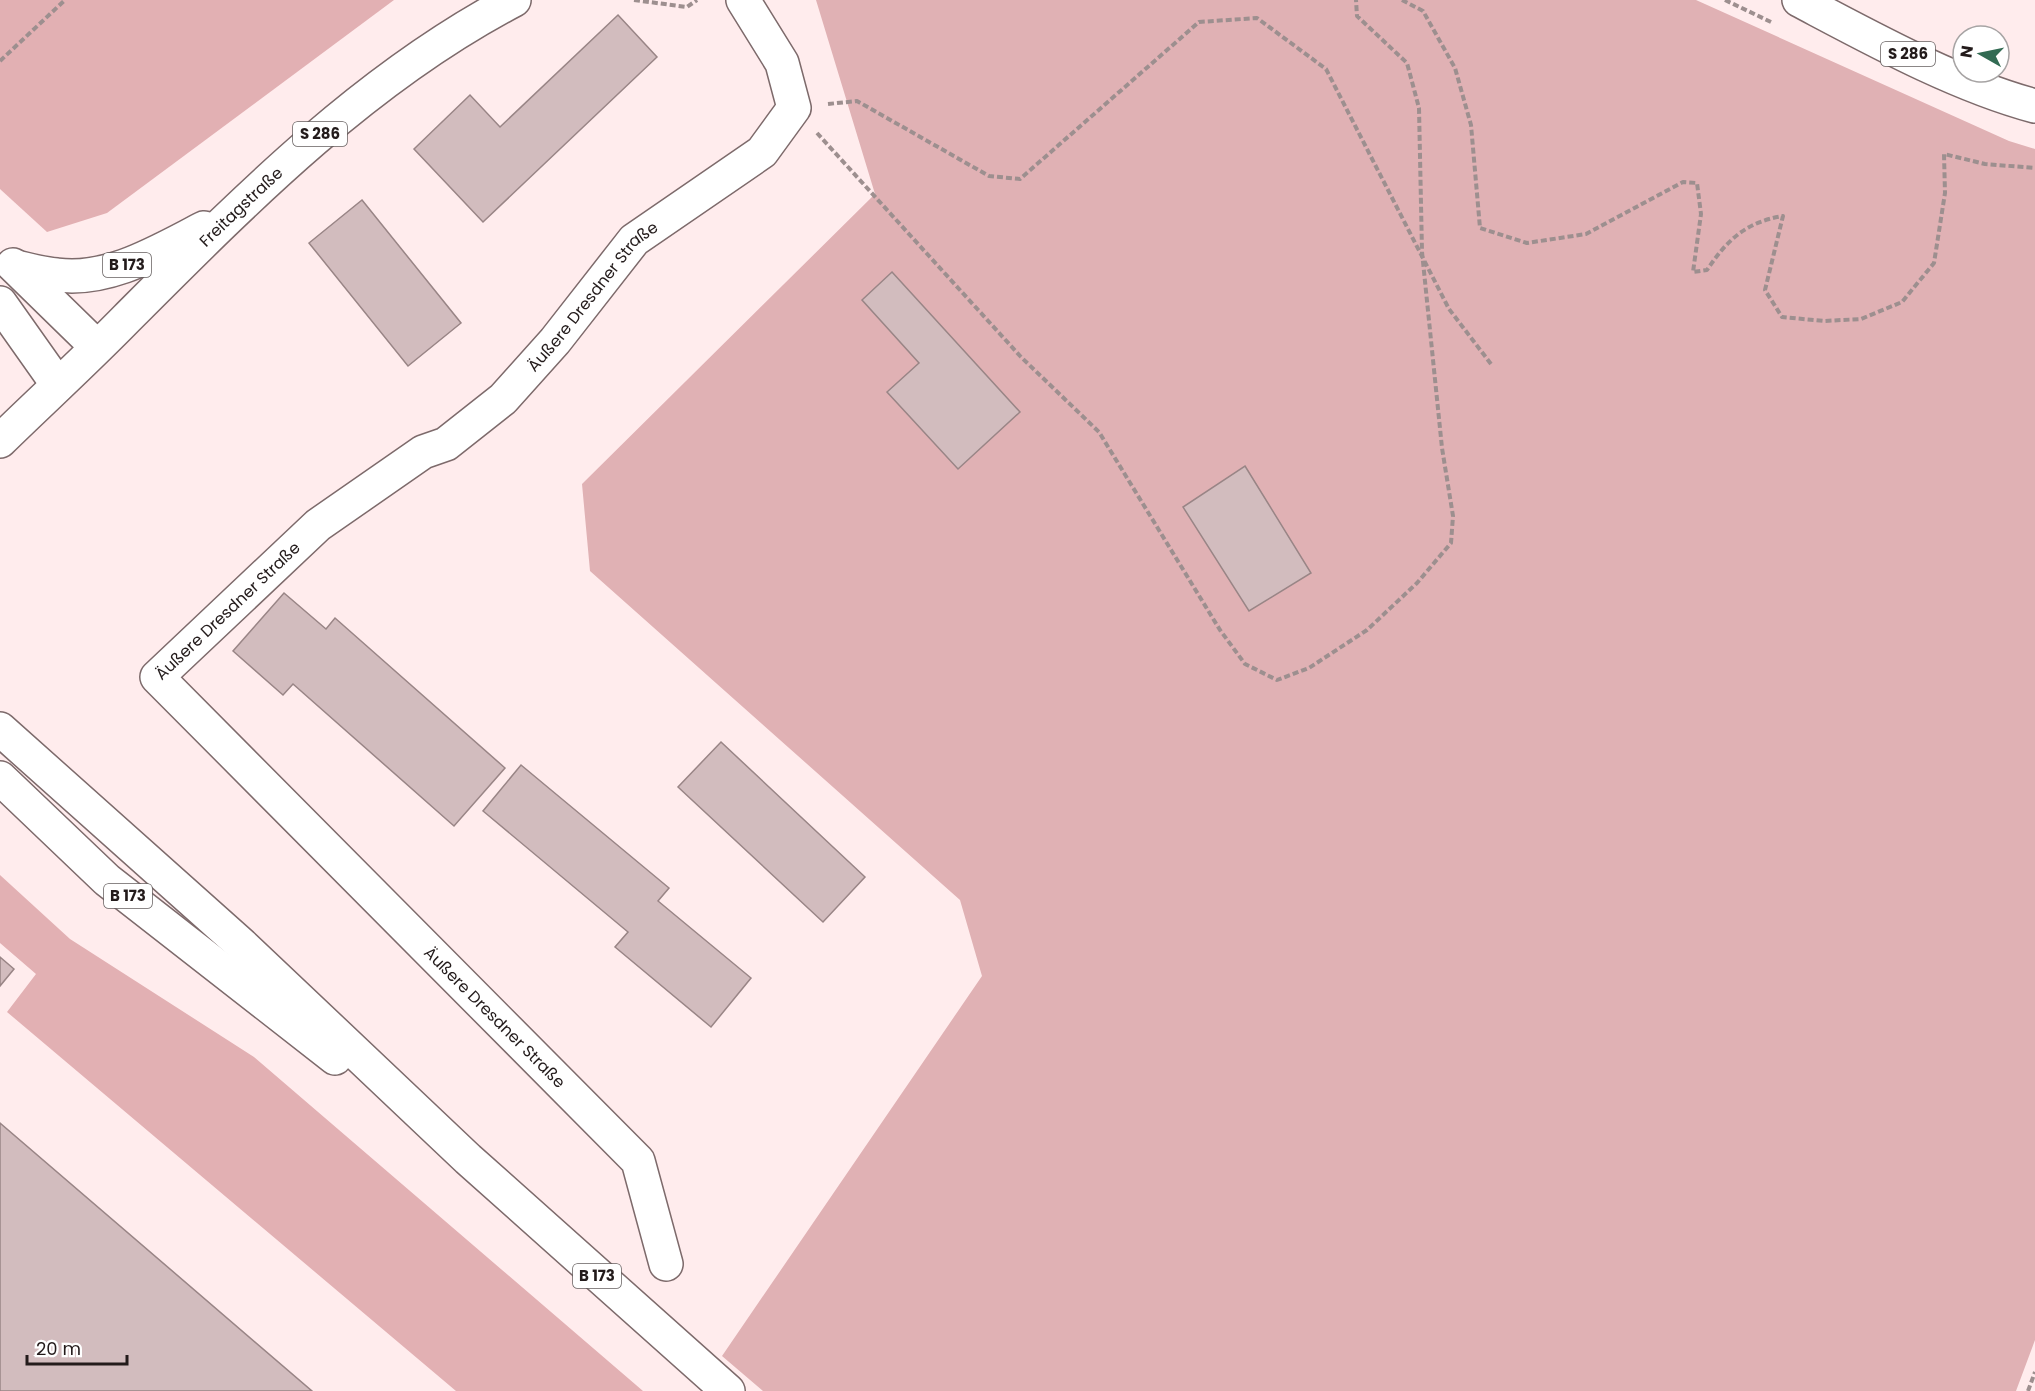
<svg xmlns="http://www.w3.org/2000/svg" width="2035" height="1391" viewBox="0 0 2035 1391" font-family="Poppins,sans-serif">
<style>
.green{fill:#e0b1b4}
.forest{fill:#e2b0b3}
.building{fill:#d2bcbe;stroke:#998586;stroke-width:1.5}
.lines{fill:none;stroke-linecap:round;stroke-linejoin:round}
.minor-casing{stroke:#7d6a6b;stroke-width:36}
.major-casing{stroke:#7d6a6b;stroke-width:36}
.path{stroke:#9d8f8f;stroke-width:4;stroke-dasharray:6 3;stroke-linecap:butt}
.minor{stroke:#fff;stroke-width:33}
.major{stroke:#fff;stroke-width:33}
.labels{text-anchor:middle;stroke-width:5;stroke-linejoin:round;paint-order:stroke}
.shield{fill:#fff;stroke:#655f5f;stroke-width:1.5}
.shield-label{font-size:15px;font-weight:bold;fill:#231b1b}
.street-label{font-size:16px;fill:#231b1b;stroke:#fff}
</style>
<rect width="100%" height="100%" fill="#ffeced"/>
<polygon class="green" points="816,0 1696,0 2009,141 2035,149 2035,1340 2016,1391 763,1391 722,1356 982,976 960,900 590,571 582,484 875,194"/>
<g class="forest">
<polygon points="0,0 394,0 107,213 47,232 0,189"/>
<polygon points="0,875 70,939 254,1057 643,1391 456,1391 7,1012 36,974 0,943"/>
</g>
<g class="building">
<polygon points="618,15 657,57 483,222 414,149 470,95 500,127"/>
<polygon points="362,200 461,323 408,366 309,243"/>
<polygon points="892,272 1020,412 958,469 887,392 919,363 862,300"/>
<polygon points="1245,466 1311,573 1249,611 1183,507"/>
<polygon points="284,593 326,629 335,618 505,768 454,826 293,684 283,695 233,651"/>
<polygon points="721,742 865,877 823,922 678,787"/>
<polygon points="521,765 669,888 658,901 751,978 711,1027 615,947 628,932 483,811"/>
<polygon points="0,957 14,969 0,986"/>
<polygon points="0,1123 312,1391 0,1391"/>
</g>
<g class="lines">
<g class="minor-casing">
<g id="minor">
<path id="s1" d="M666,1264L638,1161L157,677L318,525L423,452L446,444L503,399L555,341L634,240L762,152L794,108L782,63L743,0"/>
</g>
</g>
<g class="major-casing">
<g id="major">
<path d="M1799,0C1871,38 1956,85 2035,106"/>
<polyline points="13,265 97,347"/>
<path d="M16,267C29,270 43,274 57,275C109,282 159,251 204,228"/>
<polyline points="0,303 58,385"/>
<path id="s2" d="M0,441C42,400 86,360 127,318C245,200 365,78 514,0"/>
<polyline points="0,729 242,945 468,1159 728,1391"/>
<polyline points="0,778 107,880 335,1058"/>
</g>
</g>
<g class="path">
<polyline points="634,0 687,7 697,0"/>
<path d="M1402,0L1423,11L1455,68L1471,125L1480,228L1527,243L1586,234L1683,182L1697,183L1701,214L1693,272L1707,270C1727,240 1746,222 1783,216L1765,290L1782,317L1824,321L1861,319L1902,302L1934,263L1945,193L1944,154L1985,164L2035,168"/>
<polyline points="1725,0 1773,23"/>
<polyline points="0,61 65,0"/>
<polyline points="828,104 857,101 989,176 1020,179 1199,22 1257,18 1326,69 1449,309 1491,364"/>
<polyline points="817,133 1021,357 1099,432 1220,630 1245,664 1277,680 1309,668 1367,630 1417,583 1451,543 1453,516 1442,448 1422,252 1419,108 1407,63 1357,16 1356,0"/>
<polyline points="2028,1391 2035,1372"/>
</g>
<use href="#minor" class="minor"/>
<use href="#major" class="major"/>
</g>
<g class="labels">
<g class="shield">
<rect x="1881" y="42" width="54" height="24" rx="4.5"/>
<rect x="293" y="122" width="54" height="24" rx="4.5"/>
<rect x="103" y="253" width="48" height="24" rx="4.5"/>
<rect x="104" y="884" width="48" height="24" rx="4.5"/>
<rect x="573" y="1264" width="48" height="24" rx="4.5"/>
</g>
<g class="shield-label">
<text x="1908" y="59">S 286</text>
<text x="320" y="139">S 286</text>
<text x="127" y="270">B 173</text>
<text x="128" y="901">B 173</text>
<text x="597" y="1281">B 173</text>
</g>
<g class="street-label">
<text dy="6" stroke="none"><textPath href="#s2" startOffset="336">Freitagstraße</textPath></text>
<text dy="6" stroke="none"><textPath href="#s1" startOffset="1372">Äußere Dresdner Straße</textPath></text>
<text dy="6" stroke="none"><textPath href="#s1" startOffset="886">Äußere Dresdner Straße</textPath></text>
<text transform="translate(495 1017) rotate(45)" y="6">Äußere Dresdner Straße</text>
</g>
</g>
<g transform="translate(1981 54) rotate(279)"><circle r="28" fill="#ffffff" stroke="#a7a4a4" stroke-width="1.5"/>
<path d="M0-4.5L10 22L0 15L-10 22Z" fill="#326b53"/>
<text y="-9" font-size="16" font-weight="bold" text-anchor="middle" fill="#231b1b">N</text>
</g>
<path d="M27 1355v9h100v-9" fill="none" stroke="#231b1b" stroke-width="3"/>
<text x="36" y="1355" font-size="18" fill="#231b1b" stroke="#ffffff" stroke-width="4.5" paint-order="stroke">20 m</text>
</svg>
